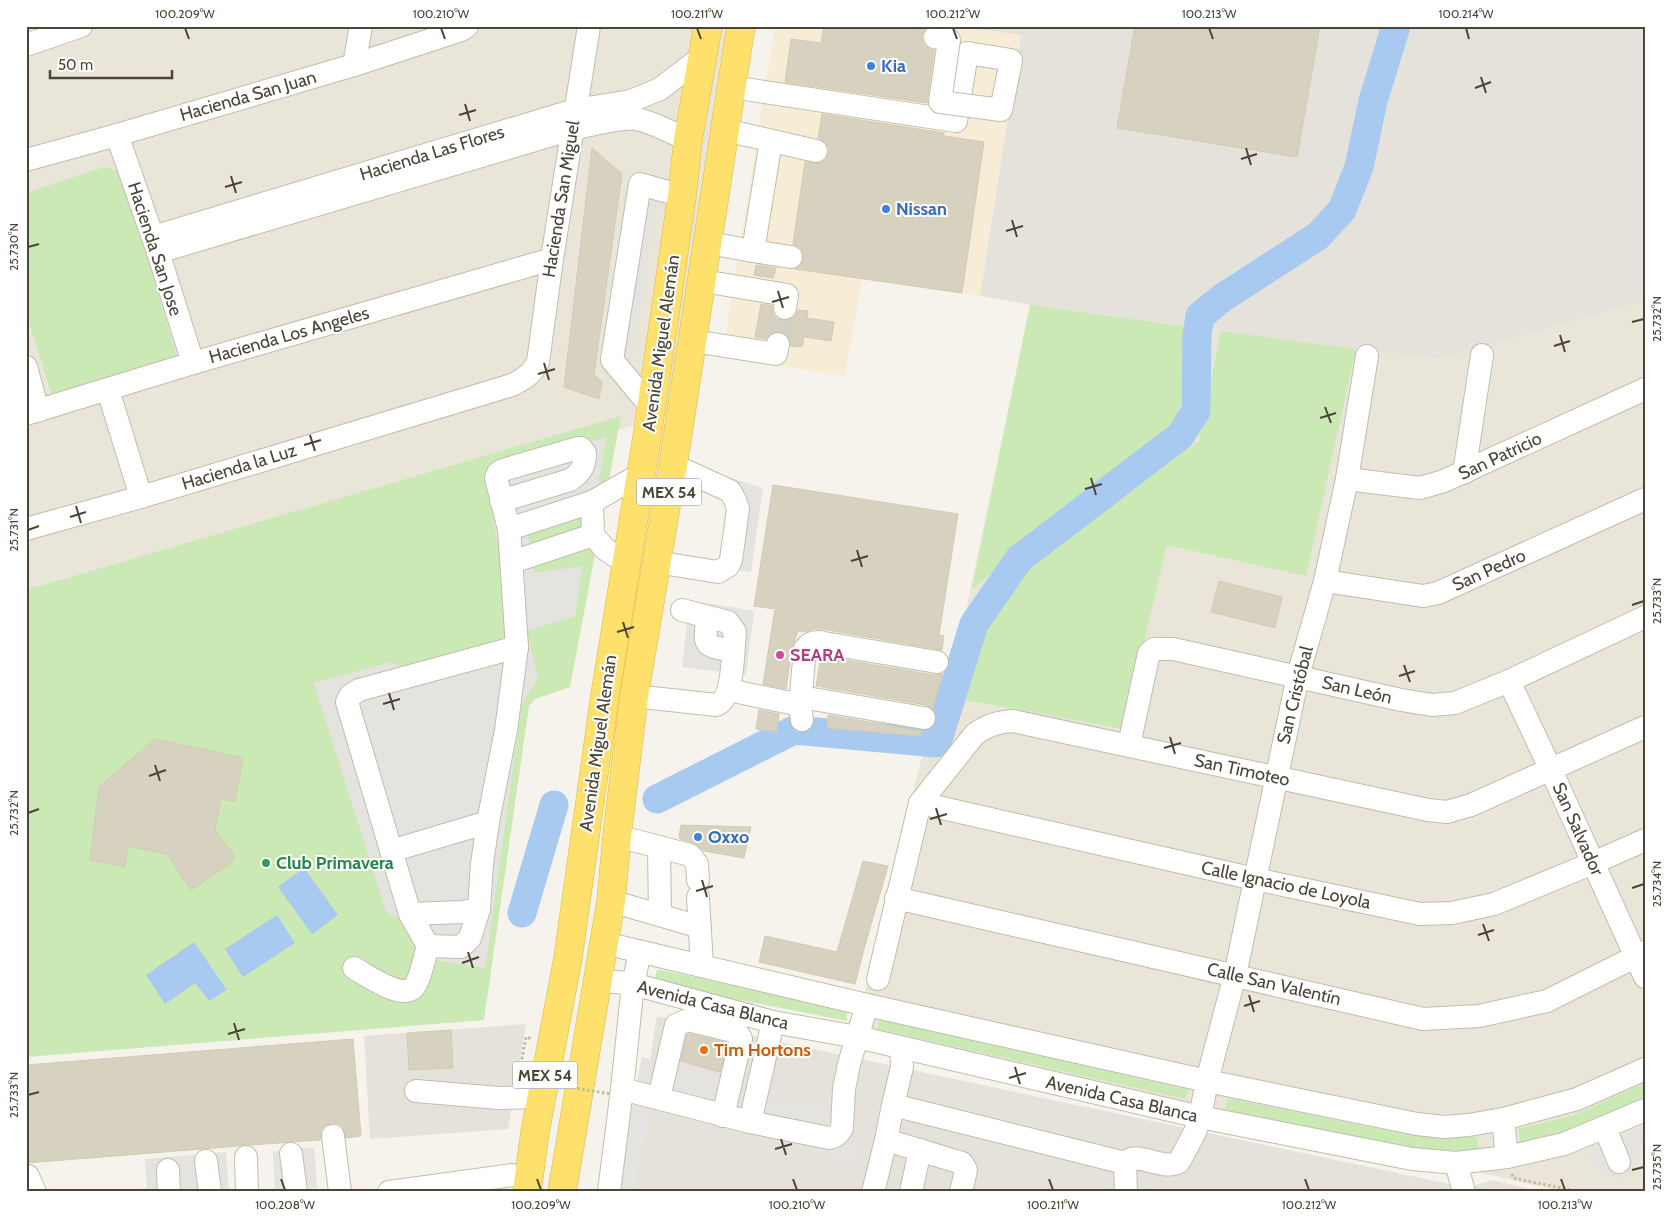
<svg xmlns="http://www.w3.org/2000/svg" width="1671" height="1218" viewBox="0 0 1671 1218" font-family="Cabin,sans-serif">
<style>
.residential{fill:#e9e6d9}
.commercial{fill:#f7edd7}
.industrial{fill:#e5e2dc}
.green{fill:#cbe9b4}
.parking{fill:#e4e3df}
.water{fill:#a8caf1}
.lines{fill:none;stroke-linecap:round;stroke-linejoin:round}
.river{stroke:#a8caf1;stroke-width:29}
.building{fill:#d7d1c0;stroke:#d2cab3}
.minor-tunnel{stroke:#d3d0c7;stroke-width:22;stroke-dasharray:22 11;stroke-linecap:butt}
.minor-casing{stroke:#c1bdad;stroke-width:24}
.highway-casing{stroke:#dfb73b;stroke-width:29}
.path{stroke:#c3bb9e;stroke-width:3;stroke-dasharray:2.5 2.5;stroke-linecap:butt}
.minor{stroke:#fff;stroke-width:22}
.highway{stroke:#fee06d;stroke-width:28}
.minor-bridge-casing{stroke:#c1bdad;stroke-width:24;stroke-linecap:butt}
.path-bridge{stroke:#c3bb9e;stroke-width:3;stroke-dasharray:2.5 2.5;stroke-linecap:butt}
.minor-bridge{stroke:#fff;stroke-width:22}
.ticks{fill:none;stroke:#4a4538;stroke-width:2}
.shop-dot{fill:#3f7fe0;stroke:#fff;stroke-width:2}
.hotel-dot{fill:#d1479c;stroke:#fff;stroke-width:2}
.leisure-dot{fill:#2e9e5b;stroke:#fff;stroke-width:2}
.food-dot{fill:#e8710a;stroke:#fff;stroke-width:2}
.labels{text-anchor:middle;stroke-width:4;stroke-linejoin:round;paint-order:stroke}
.shield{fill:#fff;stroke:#807d74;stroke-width:1}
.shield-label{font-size:16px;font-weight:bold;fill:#4a4538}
.shop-label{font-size:18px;font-weight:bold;fill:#366cbe;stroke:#fff;text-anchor:start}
.street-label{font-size:18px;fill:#4a4538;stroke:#fff}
.hotel-label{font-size:18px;font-weight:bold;fill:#b23c85;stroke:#fff;text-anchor:start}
.leisure-label{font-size:18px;font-weight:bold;fill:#27864d;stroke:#fff;text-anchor:start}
.food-label{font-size:18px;font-weight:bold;fill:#c56008;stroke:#fff;text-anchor:start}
.neatline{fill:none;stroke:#4a4538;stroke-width:2}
.ticks-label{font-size:12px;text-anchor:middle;fill:#4a4538}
</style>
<rect width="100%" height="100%" fill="#f5f3eb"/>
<g class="residential">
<polygon points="26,26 735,26 679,413 26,594"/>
<polygon points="1645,301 1645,1192 1564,1192 856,1029 943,669 960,639 1030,305 1437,360"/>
</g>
<polygon class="commercial" points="775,26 955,26 1021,35 980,296 862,279 845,376 722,357"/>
<g class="industrial">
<polygon points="955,26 1645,26 1645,301 1437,360 1030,305 980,296 1021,35"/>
<polygon points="657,1016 1468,1188 1492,1180 1541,1192 629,1192"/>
<polygon points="526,1024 508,1129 370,1139 364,1036"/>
</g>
<g class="green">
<polygon points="104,167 122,172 178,360 52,396 26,312 26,193"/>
<polygon points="1030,305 1190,327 1178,425 972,589"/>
<polygon points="1221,331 1356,349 1306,576 1167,545 1123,729 962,699 979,637 1012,586 1034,557 1199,441"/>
<polygon points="621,416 570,687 535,699 529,706 484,1020 26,1057 26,590"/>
<polygon points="657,969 847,1010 847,1021 654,983"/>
<polygon points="880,1018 1189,1090 1185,1099 877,1029"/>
<polygon points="1645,1083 1645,1101 1600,1121 1521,1144 1518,1129 1574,1115"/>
<polygon points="1227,1098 1403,1134 1477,1137 1479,1150 1419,1151 1225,1110"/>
</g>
<g class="parking">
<polygon points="627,180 660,180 627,391 603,373"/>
<polygon points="606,437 597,492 526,521 534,573 582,566 575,616 527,631 538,679 522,704 485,968 428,959 406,923 386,912 314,683 391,662 412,670 514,639 485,472"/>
<polygon points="734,479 763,488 751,572 720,568"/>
<polygon points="690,600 754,611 746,675 682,667"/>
<polygon points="745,1040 777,1047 768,1099 848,1112 841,1140 858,1147 855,1161 651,1110 633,1192 616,1192 642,1057 735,1081"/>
<polygon points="1645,1127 1645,1147 1640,1148 1630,1159 1634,1175 1618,1179 1598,1170 1586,1153"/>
<polygon points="314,1147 317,1188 275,1191 273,1152"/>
<polygon points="226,1152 229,1192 147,1192 145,1159"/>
</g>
<g class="water">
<polygon points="304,868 338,915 312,934 278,887"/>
<polygon points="277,915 295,943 243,977 225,949"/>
<polygon points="194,942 227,990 209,1001 195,983 165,1004 146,975"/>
</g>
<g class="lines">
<g class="river">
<polyline points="657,799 794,730 937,743 974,624 1019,559 1180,436 1196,411 1197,335 1200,316 1222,298 1318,236 1342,210 1359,167 1373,101 1396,26"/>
<polyline points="522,913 554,805"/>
</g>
</g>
<g class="building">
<polygon points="824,26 929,26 923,35 923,40 927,46 934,50 927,103 785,82 791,39 821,43"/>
<polygon points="1135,26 1320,26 1297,157 1117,128"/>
<polygon points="822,114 944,133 944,136 984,142 962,293 795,269 801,265 804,259 803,253 800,247 793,244 805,162 820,163 826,160 829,153 829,148 825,142 818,138"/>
<polygon points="592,148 622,174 594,374 602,382 599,399 564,387"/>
<polygon points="756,265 776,268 773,278 754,275"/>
<polygon points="761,304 772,306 773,313 776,318 783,321 790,320 795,316 798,310 808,311 807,318 834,322 831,341 804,337 802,347 791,346 790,339 787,335 781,331 773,332 766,339 755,337"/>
<polygon points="773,485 958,514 939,635 944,636 942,650 822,629 814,629 804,632 798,631 792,648 786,689 763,684 775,609 754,606"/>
<polygon points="1219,581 1282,597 1275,628 1211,612"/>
<polygon points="821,656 935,675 942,674 933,709 926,705 816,686"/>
<polygon points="759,710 779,714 777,732 756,729"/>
<polygon points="828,715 922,731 920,736 827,728"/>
<polygon points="155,739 243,758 235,801 221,799 215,830 234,855 232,862 191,890 167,854 128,846 125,867 90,860 99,787"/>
<polygon points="681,825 751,827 744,858 704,851 694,843 680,839 679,837"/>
<polygon points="863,861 888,866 864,949 855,984 759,962 765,936 837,952"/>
<polygon points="451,1030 453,1068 409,1070 407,1033"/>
<polygon points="689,1034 727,1043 720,1072 681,1061 687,1035"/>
<polygon points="353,1039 361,1136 346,1138 343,1128 339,1124 332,1123 326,1125 321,1130 320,1140 251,1145 245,1144 239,1146 26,1163 26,1065"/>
</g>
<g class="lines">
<polyline class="minor-tunnel" points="778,344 785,308"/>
<g class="minor-casing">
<g id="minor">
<polyline points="26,45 81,26"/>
<polyline points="354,65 361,26"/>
<polyline points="732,87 956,121 967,53 1011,60 1009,71"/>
<polyline points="725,130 816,151"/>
<polyline points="117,135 158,252 193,363"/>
<polyline points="26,160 117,135 354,65 461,30 467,26"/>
<polyline points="153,237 575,110 631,101 660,89 703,56"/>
<polyline points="709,243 753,251 771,141"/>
<polyline points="753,251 791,257"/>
<path d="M158,252L572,129C589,126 621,116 637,119C655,123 672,133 688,140"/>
<polyline points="703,281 787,295 785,308"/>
<polyline points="693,341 776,354 778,344"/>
<polyline points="26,367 38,411"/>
<polyline points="108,390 141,497"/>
<polyline points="652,408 612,360 640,184 682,196"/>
<polyline points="26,414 193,363 552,259"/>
<polyline points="1464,473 1482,355"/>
<polyline points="1347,479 1420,488 1444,481 1645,389"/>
<polyline points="592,502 593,535 605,549 626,563"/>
<path d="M26,529L141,497L512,385C524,379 532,374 538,362L552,259L589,26"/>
<polyline points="509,529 592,502 641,474"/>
<polyline points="512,562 593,535"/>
<polyline points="656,562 718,572 728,566 731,560 738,509 735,500 730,491 673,465"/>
<polyline points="1325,581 1423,596 1438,593 1645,499"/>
<path d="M708,617C703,648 704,645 733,651"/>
<polyline points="1509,681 1551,770 1645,977"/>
<polyline points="729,690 800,705"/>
<path d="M634,696L716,705C734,700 733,649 735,632L728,622L682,610"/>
<polyline points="801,697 924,718"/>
<path d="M802,720L800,705L805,649C810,642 816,641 824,643L937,662"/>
<polyline points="1129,745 1149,653 1154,649 1173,649 1401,700 1432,705 1455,703 1509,681 1645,617"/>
<polyline points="920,803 1255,879 1420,914 1452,913 1494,904 1593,863 1645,840"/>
<polyline points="488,822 482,864 479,909 462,912 410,914 347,702 350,696 359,690 517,647"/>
<polyline points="617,836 690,855 697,864 698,880"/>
<polyline points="659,847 660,915"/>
<path d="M391,851L488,822L506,730L517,647L509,529L496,478L498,473L503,470L578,448H581L585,453C585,466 581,473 570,480L501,501"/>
<polyline points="698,897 702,966"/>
<polyline points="896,898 1423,1019 1479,1016 1547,1001 1645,952"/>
<polyline points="611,901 700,927"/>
<polyline points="604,943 867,1005 1207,1081 1417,1124 1444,1127 1469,1125 1503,1119 1577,1099 1645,1069"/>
<polyline points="428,946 461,947 470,938 479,909"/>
<path d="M354,968C367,975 406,1004 416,984C422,973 424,958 428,946L410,914"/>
<path d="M878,979L920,803L975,734C988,725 998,722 1013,721L1428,810L1447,812L1471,805L1645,727"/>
<polyline points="599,980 633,984 773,1022 857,1037 1200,1117 1412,1159 1456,1163 1507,1157 1564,1144 1645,1110"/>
<polyline points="901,1048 902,1067 893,1105 1125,1163"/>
<polyline points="622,1089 750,1122 773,1022"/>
<polyline points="416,1091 499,1098 541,1097"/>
<polyline points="659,1098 676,1025 688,1020 737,1032 741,1039 723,1116"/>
<polyline points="1503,1119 1507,1157"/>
<path d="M750,1122L829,1138C836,1137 839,1134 842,1128L844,1089L849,1064L867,1005"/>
<polyline points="1605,1128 1619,1162"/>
<polyline points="333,1136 340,1192"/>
<polyline points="886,1140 962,1163 966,1170 961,1192"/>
<polyline points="291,1154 296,1192"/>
<polyline points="246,1157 247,1192"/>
<polyline points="206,1161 210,1192"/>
<polyline points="1456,1163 1464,1192"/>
<polyline points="168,1170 169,1192"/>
<polyline points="28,1176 35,1192"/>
<polyline points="389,1192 512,1175"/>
<polyline points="609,1192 622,1089 633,984 640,952"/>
<polyline points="873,1192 886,1140 893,1105"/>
<polyline points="911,1192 920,1150"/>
<path d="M1126,1192L1125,1163C1137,1149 1162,1172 1179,1162L1195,1132L1200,1117L1207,1081L1235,975L1298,676L1325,581L1347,479L1367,356"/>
</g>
</g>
<g class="highway-casing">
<g id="highway">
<polyline points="527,1192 535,1132 568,958 605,695 647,437 682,196 688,140 708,26"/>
<polyline points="562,1192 611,901 617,836 634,696 673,465 741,26"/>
</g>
</g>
<g class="path">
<polyline points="518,1079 526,1037 532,1039"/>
<polyline points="1512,1174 1513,1178 1581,1192"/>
</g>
<use href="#minor" class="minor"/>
<use href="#highway" class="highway"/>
<g class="minor-bridge-casing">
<polyline id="minor-bridge" points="936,37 949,40 940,102 1001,110 1009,71"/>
</g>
<polyline class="path-bridge" points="518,1079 611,1094"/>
<use href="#minor-bridge" class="minor-bridge"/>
</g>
<path class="ticks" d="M185,28L189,39M441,28L445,39M697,28L701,39M953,28L957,39M1209,28L1213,39M1466,28L1469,39M1481,77L1486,93M1475,88L1491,82M465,104L470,121M459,115L476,110M1246,148L1251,165M1241,159L1257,154M231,176L236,193M225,187L242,182M1012,220L1017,237M1006,231L1023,226M28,247L39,244M778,291L783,308M772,302L789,297M1632,322L1644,319M1560,335L1565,352M1554,346L1570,341M544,363L549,380M538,374L555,369M1325,407L1331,423M1320,418L1336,413M310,435L315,451M304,445L321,440M1091,478L1096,495M1085,489L1102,484M76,506L81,523M70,517L86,512M28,530L39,526M857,550L862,567M851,561L868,556M1632,605L1644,601M623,622L628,638M617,632L634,627M1404,665L1410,682M1399,676L1415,671M389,693L394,710M383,704L400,699M1170,737L1175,754M1164,748L1181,743M155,765L160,781M149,776L166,770M936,808L941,825M28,813L39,809M930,819L947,814M702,880L707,897M1632,888L1644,884M696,891L713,886M1483,924L1489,941M1478,935L1494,930M468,952L473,968M462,963L479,957M1249,995L1254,1012M1244,1006L1260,1001M234,1023L239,1040M228,1034L245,1029M1015,1067L1020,1084M1009,1078L1026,1073M28,1095L39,1092M781,1139L786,1155M775,1149L792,1144M1632,1170L1644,1167M281,1179L285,1190M537,1179L541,1190M793,1179L797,1190M1049,1179L1053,1190M1305,1179L1309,1190M1561,1179L1565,1190"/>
<g class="shop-dot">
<circle cx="871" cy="66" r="5"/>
<circle cx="886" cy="209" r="5"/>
<circle cx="698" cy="837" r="5"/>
</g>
<circle class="hotel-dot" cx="780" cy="655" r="5"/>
<circle class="leisure-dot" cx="266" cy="863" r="5"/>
<circle class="food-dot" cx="704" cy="1050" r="5"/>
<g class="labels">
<g class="shield">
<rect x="636.5" y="478.5" width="65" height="27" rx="4"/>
<rect x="512.5" y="1061.5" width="65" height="27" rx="4"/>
</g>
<g class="shield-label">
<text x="669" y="498">MEX 54</text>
<text x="545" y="1081">MEX 54</text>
</g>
<g class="shop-label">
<text x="881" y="72">Kia</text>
<text x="896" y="215">Nissan</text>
<text x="708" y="843">Oxxo</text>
</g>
<g class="street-label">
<text transform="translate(248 96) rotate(-16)" y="6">Hacienda San Juan</text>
<text transform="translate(432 153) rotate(-17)" y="6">Hacienda Las Flores</text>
<text transform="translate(561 199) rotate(-81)" y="6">Hacienda San Miguel</text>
<text transform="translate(155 249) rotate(72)" y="6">Hacienda San Jose</text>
<text transform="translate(289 335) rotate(-16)" y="6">Hacienda Los Angeles</text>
<text transform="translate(661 343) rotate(-82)" y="6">Avenida Miguel Alemán</text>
<text transform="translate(1500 456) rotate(-25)" y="6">San Patricio</text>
<text transform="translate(239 467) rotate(-17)" y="6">Hacienda la Luz</text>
<text transform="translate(1489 570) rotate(-24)" y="6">San Pedro</text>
<text transform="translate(1357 690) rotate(13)" y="6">San León</text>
<text transform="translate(1295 695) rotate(-76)" y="6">San Cristóbal</text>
<text transform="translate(598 743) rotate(-82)" y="6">Avenida Miguel Alemán</text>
<text transform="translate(1242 770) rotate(12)" y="6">San Timoteo</text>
<text transform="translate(1578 829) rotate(66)" y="6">San Salvador</text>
<text transform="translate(1286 885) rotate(12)" y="6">Calle Ignacio de Loyola</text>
<text transform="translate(1274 984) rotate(13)" y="6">Calle San Valentín</text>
<text transform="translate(713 1005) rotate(14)" y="6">Avenida Casa Blanca</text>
<text transform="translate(1122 1099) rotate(13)" y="6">Avenida Casa Blanca</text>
</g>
<g class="hotel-label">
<text x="790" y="661">SEARA</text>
</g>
<g class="leisure-label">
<text x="276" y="869">Club Primavera</text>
</g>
<g class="food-label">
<text x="714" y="1056">Tim Hortons</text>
</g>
</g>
<rect width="1671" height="1218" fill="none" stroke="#ffffff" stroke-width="55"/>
<path d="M50 70v8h122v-8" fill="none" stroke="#4a4538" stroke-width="2.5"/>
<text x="58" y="70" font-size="15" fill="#4a4538" stroke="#ffffff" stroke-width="4" paint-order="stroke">50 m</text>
<rect x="28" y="28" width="1616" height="1162" class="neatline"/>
<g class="ticks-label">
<text x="185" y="18">100.209°W</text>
<text x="441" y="18">100.210°W</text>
<text x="697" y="18">100.211°W</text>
<text x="953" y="18">100.212°W</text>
<text x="1209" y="18">100.213°W</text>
<text x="1466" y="18">100.214°W</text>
<text transform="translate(14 247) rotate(-90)" y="4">25.730°N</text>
<text transform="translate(1657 319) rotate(-90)" y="4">25.732°N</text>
<text transform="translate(14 530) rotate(-90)" y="4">25.731°N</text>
<text transform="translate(1657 601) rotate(-90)" y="4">25.733°N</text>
<text transform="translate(14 813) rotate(-90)" y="4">25.732°N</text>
<text transform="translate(1657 884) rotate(-90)" y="4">25.734°N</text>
<text transform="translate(14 1095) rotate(-90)" y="4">25.733°N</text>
<text transform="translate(1657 1167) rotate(-90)" y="4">25.735°N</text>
<text x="285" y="1209">100.208°W</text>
<text x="541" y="1209">100.209°W</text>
<text x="797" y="1209">100.210°W</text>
<text x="1053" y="1209">100.211°W</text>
<text x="1309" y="1209">100.212°W</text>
<text x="1565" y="1209">100.213°W</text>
</g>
</svg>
